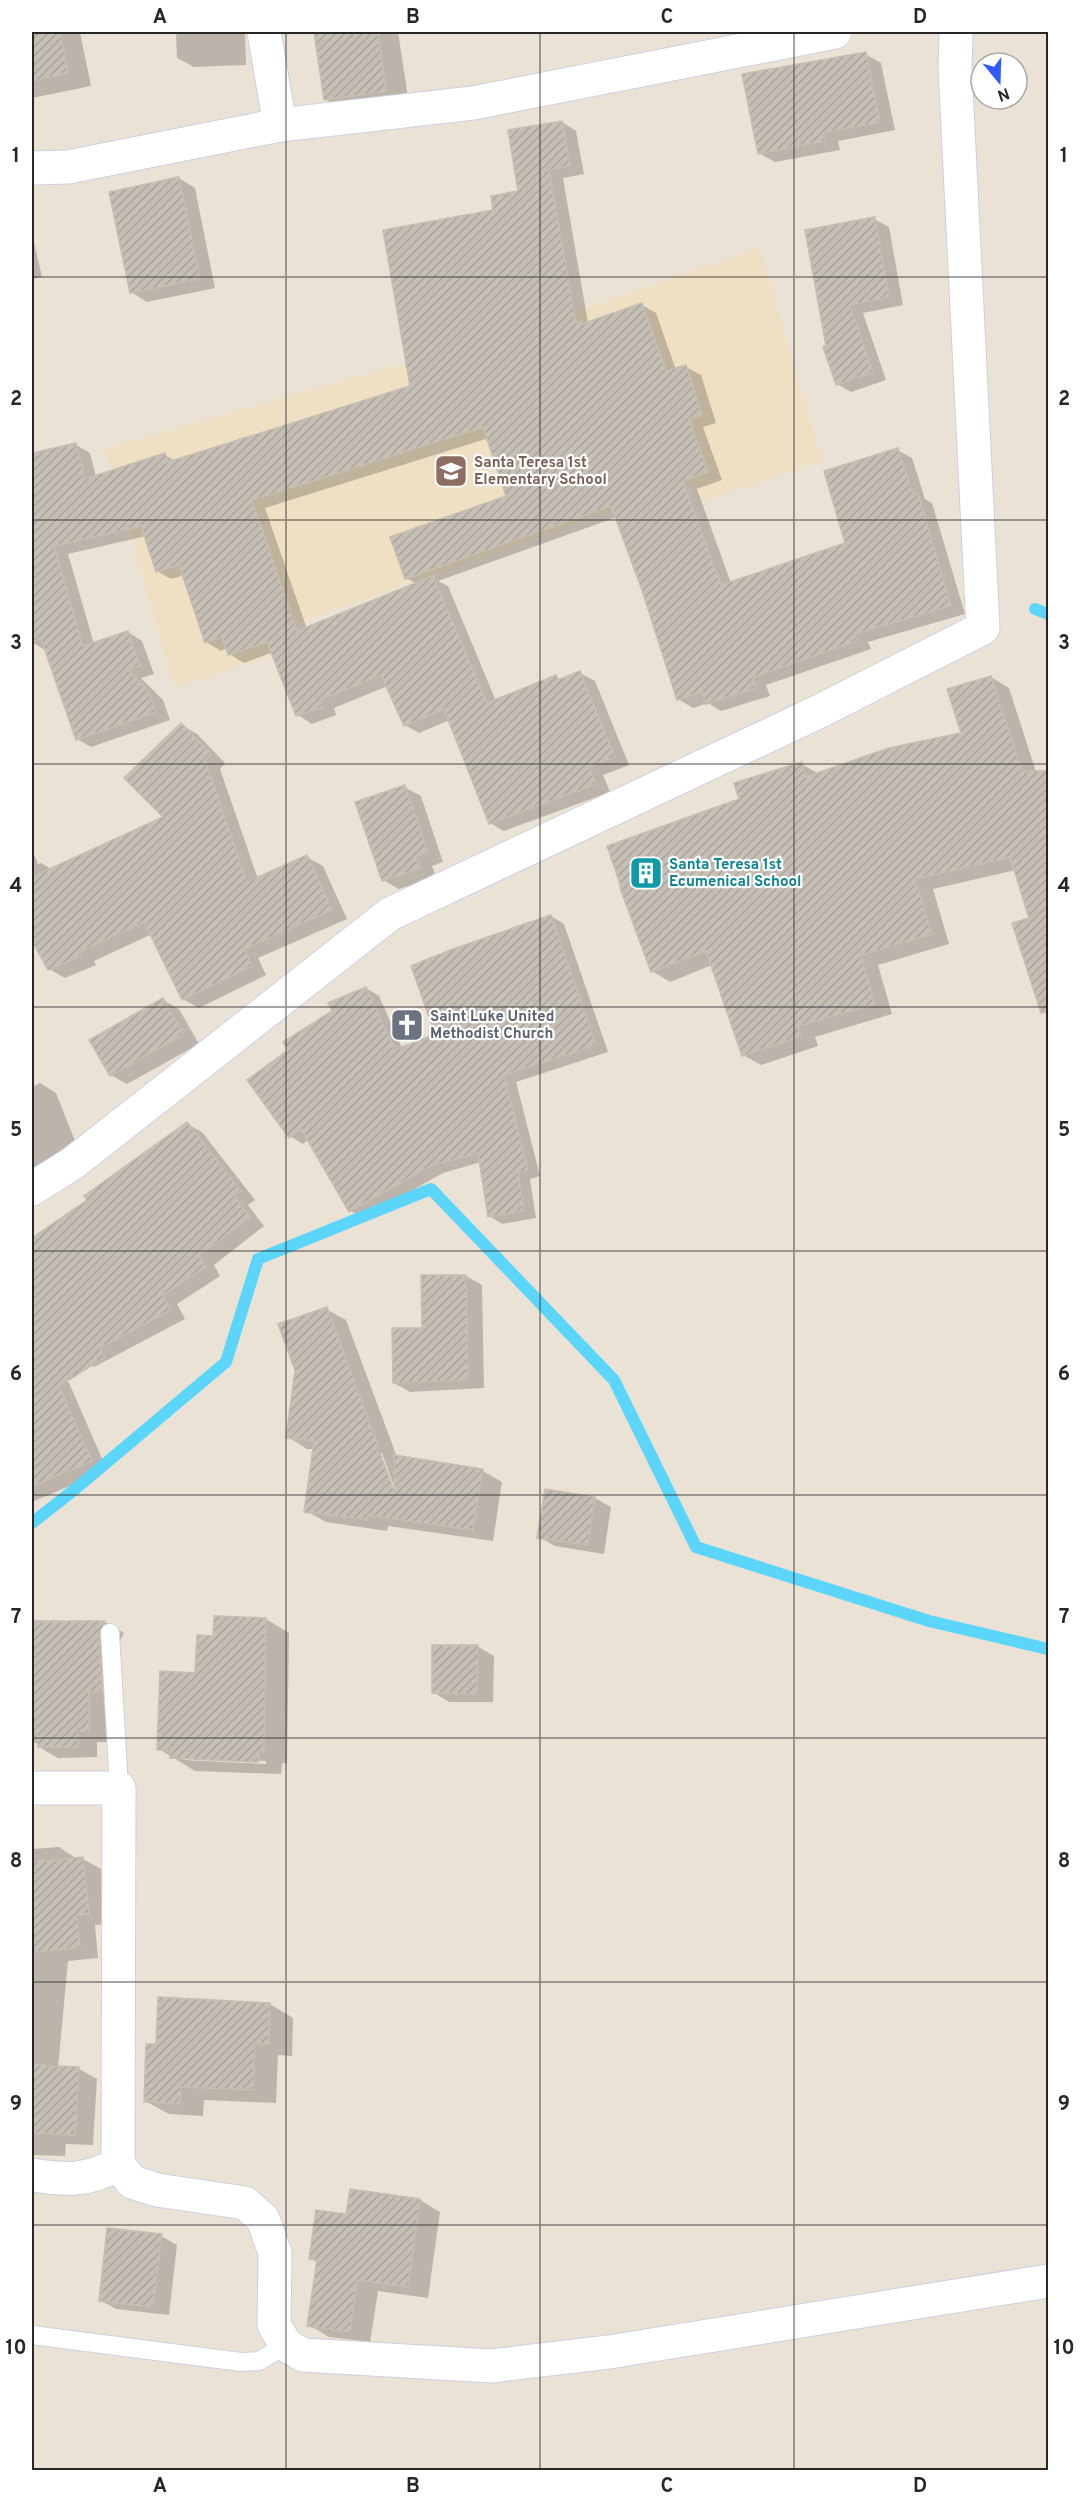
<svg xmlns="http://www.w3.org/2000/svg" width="1080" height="2502" viewBox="0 0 1080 2502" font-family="Overpass,sans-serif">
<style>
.education{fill:#f0e0c3}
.shadow{fill:#0003;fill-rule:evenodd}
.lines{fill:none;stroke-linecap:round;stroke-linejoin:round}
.stream{stroke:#5cd5fa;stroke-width:12}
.building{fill:url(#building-hatch);stroke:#c6beb0;stroke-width:1.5}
.lane-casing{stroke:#cbd0e2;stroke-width:20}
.street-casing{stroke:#cbd0e2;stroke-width:35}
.secondary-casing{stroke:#cbd0e2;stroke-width:35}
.lane{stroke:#fff;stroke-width:18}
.street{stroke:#fff;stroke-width:33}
.secondary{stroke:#fff;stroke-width:33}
.grid{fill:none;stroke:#272727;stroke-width:1.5;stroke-opacity:0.55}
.labels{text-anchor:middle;stroke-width:4.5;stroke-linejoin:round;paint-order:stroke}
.education-label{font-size:15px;font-weight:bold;fill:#785e54;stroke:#fff;text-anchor:start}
.culture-label{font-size:15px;font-weight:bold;fill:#0d838f;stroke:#fff;text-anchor:start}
.worship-label{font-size:15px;font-weight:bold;fill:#5b616d;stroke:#fff;text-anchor:start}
.neatline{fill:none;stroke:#272727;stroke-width:2}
.grid-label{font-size:20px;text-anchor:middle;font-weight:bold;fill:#272727}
</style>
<defs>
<pattern id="building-hatch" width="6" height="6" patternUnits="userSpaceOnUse" patternTransform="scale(1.5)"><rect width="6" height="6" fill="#c6bfb6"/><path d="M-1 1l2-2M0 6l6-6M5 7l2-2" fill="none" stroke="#aaa49c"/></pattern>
</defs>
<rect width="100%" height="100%" fill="#ebe2d6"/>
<polygon class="education" points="760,248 822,461 699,503 692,482 287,627 294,648 175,688 105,449 531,327"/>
<g class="shadow">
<polygon points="32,32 80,32 91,86 32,98"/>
<polygon points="176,32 245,32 246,65 194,67 177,58"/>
<polygon points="315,32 398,32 409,104 348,113 325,99"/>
<polygon points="865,54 881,63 895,130 838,141 840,150 775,162 759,153"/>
<path d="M562,122L576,131L584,174L563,178L588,323L642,305L656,313L676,370L686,367L701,375L716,423L703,427L722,480L697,489L731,583L846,544L897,450L912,458L925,499L932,503L965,614L868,642L871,649L766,685L770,696L721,711L708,703L693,708L678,699L643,590L617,517L438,581L448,586L496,701L556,677L562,680L580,673L595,681L629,765L603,775L610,792L504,831L490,823L450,720L419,733L405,725L388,686L334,708L336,715L312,724L298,715L273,652L244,663L229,654L227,648L221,651L206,642L184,575L171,579L157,571L146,536L68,554L94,644L128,632L142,641L154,674L141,678L163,700L170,720L91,747L77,739L45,650L32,642V455L76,445L90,453L96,477L165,455L175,461L412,387L495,211L520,192ZM489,438L508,497L406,578L417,584L307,629L265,508Z"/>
<polygon points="179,178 195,188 215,288 147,302 131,292"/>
<polygon points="874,219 889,227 903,305 863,313 886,380 851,392 837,384 828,347"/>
<polygon points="32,233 42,277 32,279"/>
<polygon points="991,677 1009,688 1036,772 1048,772 1048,1008 1039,1002 1031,919 1016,870 933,889 949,944 878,965 892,1014 815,1037 818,1046 761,1065 743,1055 712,965 670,982 652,971 741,800 801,764 819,774 963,734"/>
<polygon points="181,725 197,734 225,763 220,769 258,879 307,857 323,866 347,919 258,958 266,975 199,1008 183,999 152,934 94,961 96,965 65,978 49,969 32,938 32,849 38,864 41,863 51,869 166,818"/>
<polygon points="404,787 421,796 443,862 432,866 436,877 399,889 383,880"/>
<polygon points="551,916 564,924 608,1052 516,1082 540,1176 530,1179 536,1218 502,1224 489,1216 481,1162 443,1173 363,1218 351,1211 309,1139 303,1144 290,1136 290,1050 334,1012 366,988 379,996 402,1048 436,1035"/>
<polygon points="163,1000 179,1009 199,1044 127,1084 111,1075"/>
<polygon points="40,1083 56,1093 79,1151 32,1170 32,1087"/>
<polygon points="187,1124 202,1132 255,1200 248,1205 264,1226 214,1265 220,1276 177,1304 185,1319 94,1367 79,1359"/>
<polygon points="466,1276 482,1285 484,1388 410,1392 394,1383 424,1329"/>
<path d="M326,1309L346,1320L397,1457L483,1471L502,1482L493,1541L388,1526L387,1531L326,1522L306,1511L315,1449H307L288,1437ZM379,1453H382L399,1500L396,1501Z"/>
<polygon points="32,1342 49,1375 53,1373 69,1383 107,1470 32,1502"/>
<polygon points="595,1498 611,1507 604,1554 555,1546 539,1537"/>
<path d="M216,1618L266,1619L289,1633L287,1764L282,1763L281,1774L195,1771L159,1749L215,1638ZM181,1757L266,1761V1764L184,1760Z"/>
<polygon points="105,1622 124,1633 118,1645 108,1742 97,1742 97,1757 58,1758 39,1747 39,1743 32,1743 32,1623"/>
<polygon points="477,1646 494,1656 493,1702 449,1702 433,1692"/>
<polygon points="59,1847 77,1859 83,1859 101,1869 107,1924 95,1925 98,1958 68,1961 58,2068 79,2069 97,2079 93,2145 66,2144 65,2156 32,2155 32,1849"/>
<polygon points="160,1998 270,2004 293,2018 292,2056 278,2055 276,2103 204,2100 203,2116 169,2114 145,2101 158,2046"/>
<polygon points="420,2200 440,2212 428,2298 378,2291 370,2342 329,2337 309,2325 318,2263 310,2258 347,2216"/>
<polygon points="161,2236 177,2245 169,2315 116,2309 100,2300"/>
</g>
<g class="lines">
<g class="stream">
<polyline points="1035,609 1048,614"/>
<polyline points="32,1523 74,1490 226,1362 258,1259 431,1189 614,1380 696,1547 929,1621 1048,1649"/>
</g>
</g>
<g class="building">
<polygon points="32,32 60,32 68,73 32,81"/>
<polygon points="314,32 378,32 386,91 324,100"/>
<polygon points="866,52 880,122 823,133 825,141 758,154 742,74"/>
<polygon points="562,121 570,166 549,170 576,323 581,321 582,324 642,303 666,371 686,365 702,415 689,419 708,472 683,481 721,585 845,543 824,471 898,448 913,495 918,493 951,606 854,634 857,641 753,677 756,688 706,704 702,692 677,700 642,590 611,506 405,579 390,537 506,496 483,427 252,500 297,631 433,576 487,703 556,675 558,680 580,671 615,757 589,767 596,784 489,824 444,709 404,726 381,675 320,700 323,707 296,716 267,642 228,655 222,637 205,643 179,565 156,572 141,526 54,546 83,646 128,631 140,666 128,670 148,690 156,712 76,740 41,639 32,642 32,453 76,443 85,479 165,453 168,462 410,386 383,230 493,210 491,196 518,191 508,130"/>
<polygon points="179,177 200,279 130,293 109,192"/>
<polygon points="875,217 889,297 850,305 873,372 836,385 823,347 826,346 805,230"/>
<polygon points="991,676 1022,771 1048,771 1048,1012 1041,1013 1012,923 1029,918 1010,857 915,879 932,934 861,955 875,1004 798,1026 801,1036 742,1056 706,951 651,972 620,888 621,887 607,846 739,799 734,783 802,762 806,777 889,748 961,733 947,689"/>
<polygon points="181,723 211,754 205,759 247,882 307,855 332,910 244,949 252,966 182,1000 144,922 80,952 81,956 48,970 32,941 32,877 163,817 124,778"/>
<polygon points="405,785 428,852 416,857 421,868 382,881 355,802"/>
<polygon points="551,915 596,1045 504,1075 528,1170 518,1172 524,1211 488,1217 478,1153 430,1166 349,1212 301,1129 289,1138 247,1080 288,1050 283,1042 332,1011 328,1003 366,987 395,1050 435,1034 411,966 453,949"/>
<polygon points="163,998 184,1034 110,1076 89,1040"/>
<polygon points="187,1122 241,1191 234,1196 250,1217 199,1256 206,1267 163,1295 171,1310 100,1348 105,1357 59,1386 92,1461 32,1486 32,1238 87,1200 84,1196"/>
<polygon points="421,1275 466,1275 468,1380 393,1383 392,1328 422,1328"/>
<polygon points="327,1307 378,1446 377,1452 380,1453 395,1493 394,1455 483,1469 473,1530 368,1515 367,1520 304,1512 314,1441 286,1438 295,1370 278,1324"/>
<polygon points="545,1489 595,1497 588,1545 537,1538"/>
<polygon points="214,1616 266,1618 264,1751 259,1751 258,1762 170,1758 170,1750 157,1750 160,1671 195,1673 197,1635 213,1636"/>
<polygon points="32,1621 105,1621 99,1634 102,1692 89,1692 89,1732 78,1731 78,1747 38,1747 37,1732 32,1732"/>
<polygon points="432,1645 478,1645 477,1694 432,1693"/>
<polygon points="83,1857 89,1914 77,1915 80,1948 32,1952 32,1862"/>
<polygon points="158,1997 270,2003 269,2044 255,2043 253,2090 181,2087 180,2104 144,2102 146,2044 156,2044"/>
<polygon points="32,2065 79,2067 75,2135 32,2133"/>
<polygon points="350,2189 420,2199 408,2287 357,2280 350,2332 307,2326 317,2260 309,2259 316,2210 346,2214"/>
<polygon points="107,2228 162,2234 153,2307 99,2301"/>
</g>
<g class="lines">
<g class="lane-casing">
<g id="lane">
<polyline points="110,1633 119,1788"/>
<polyline points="32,2335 241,2362 259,2361 286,2345"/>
</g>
</g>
<g class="street-casing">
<g id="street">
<polyline points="264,32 280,125 473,103 835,32"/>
<polyline points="32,168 68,167 280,125"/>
<polyline points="32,1788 119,1788 118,2164 132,2182 157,2190 245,2203 263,2219 275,2253 274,2325 286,2345 303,2355 491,2366 609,2352 1048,2281"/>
<path d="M32,2175C66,2180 86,2182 118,2164"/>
</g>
</g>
<g class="secondary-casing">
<polyline id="secondary" points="32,1189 73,1163 390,914 820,711 983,628 955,68 956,32"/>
</g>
<use href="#lane" class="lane"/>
<use href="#street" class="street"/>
<use href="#secondary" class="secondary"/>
</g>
<path class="grid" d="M286,32V2470M540,32V2470M794,32V2470M32,277H1048M32,520H1048M32,764H1048M32,1007H1048M32,1251H1048M32,1495H1048M32,1738H1048M32,1982H1048M32,2225H1048"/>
<defs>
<g id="school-square" transform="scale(1.725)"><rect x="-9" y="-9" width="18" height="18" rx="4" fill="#8d6e63" stroke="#fff"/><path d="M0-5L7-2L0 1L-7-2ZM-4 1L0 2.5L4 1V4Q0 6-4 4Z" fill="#fff"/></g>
<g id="building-square" transform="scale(1.725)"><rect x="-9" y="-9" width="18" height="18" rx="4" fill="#0f9aa8" stroke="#fff"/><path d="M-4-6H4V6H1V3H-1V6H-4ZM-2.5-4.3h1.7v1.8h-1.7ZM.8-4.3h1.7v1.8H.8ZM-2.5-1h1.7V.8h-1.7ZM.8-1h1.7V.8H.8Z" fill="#fff"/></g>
<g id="church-square" transform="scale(1.725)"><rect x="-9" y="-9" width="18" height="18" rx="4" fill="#6b7280" stroke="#fff"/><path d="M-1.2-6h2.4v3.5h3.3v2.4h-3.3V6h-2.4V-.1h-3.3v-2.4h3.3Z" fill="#fff"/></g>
</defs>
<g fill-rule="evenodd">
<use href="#school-square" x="451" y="471"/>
<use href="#building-square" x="646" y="873"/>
<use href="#church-square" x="407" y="1025"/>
</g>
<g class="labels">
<g class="education-label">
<text x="474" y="467">Santa Teresa 1st<tspan x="474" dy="17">Elementary School</tspan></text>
</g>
<g class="culture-label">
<text x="669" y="869">Santa Teresa 1st<tspan x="669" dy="17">Ecumenical School</tspan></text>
</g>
<g class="worship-label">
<text x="430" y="1021">Saint Luke United<tspan x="430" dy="17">Methodist Church</tspan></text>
</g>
</g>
<rect width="1080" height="2502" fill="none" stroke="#ffffff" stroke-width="66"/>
<g transform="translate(999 81) rotate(161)"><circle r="28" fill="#ffffff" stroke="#a9a9a9" stroke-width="1.5"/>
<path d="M0-4.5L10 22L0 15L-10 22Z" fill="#2f5cff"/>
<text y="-9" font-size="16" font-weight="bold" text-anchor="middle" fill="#272727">N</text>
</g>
<rect x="33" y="33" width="1014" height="2436" class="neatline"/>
<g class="grid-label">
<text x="160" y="23">A</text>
<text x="413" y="23">B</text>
<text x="667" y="23">C</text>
<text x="920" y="23">D</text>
<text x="16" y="162">1</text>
<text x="1064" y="162">1</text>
<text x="16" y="405">2</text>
<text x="1064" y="405">2</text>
<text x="16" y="649">3</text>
<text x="1064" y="649">3</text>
<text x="16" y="892">4</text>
<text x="1064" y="892">4</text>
<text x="16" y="1136">5</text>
<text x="1064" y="1136">5</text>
<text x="16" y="1380">6</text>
<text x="1064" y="1380">6</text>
<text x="16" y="1623">7</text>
<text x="1064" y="1623">7</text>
<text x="16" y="1867">8</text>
<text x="1064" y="1867">8</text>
<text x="16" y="2110">9</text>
<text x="1064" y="2110">9</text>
<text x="16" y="2354">10</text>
<text x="1064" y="2354">10</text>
<text x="160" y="2492">A</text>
<text x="413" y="2492">B</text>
<text x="667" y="2492">C</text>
<text x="920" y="2492">D</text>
</g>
</svg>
